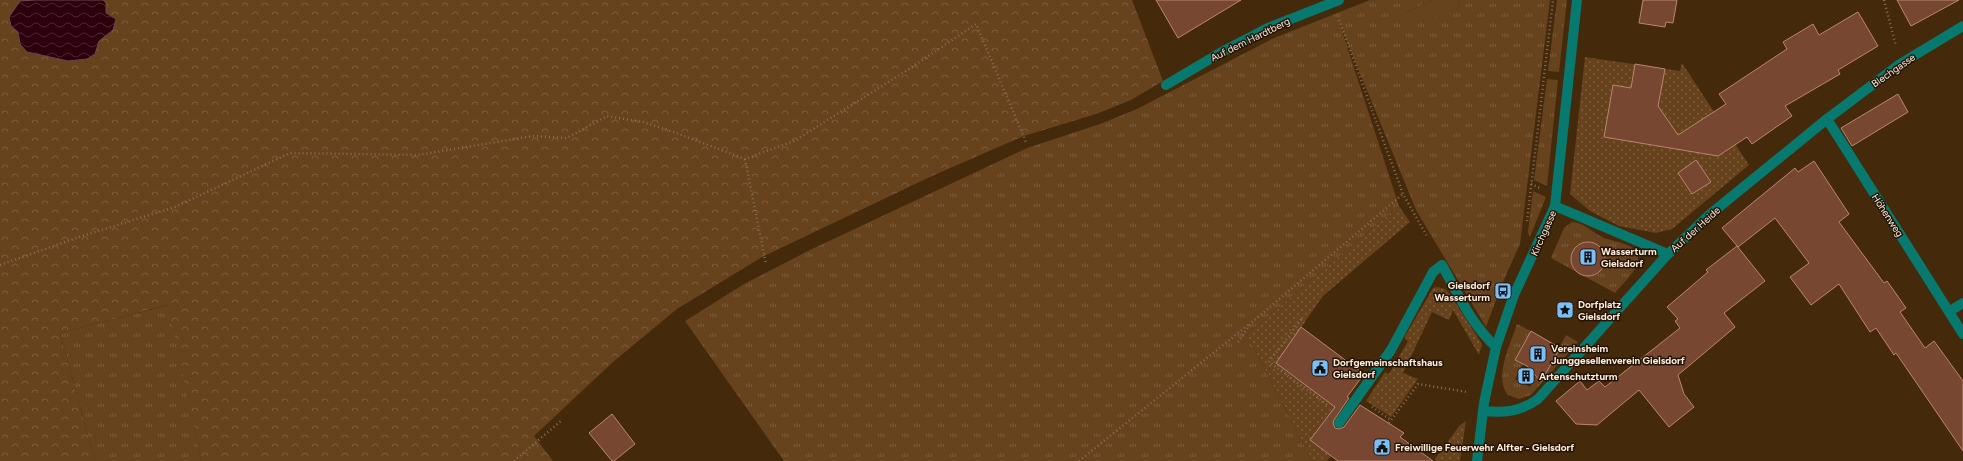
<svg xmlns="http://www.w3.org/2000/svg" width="1963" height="461" viewBox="0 0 1963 461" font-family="Figtree,sans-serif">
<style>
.grass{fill:url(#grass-tufts)}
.forest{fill:url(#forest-crowns)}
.garden{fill:url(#garden-dots)}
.pitch{fill:#66421d}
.water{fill:url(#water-waves);stroke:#6c474c}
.building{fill:#774731;stroke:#bb866f}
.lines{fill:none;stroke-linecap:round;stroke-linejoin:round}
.path{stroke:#876f56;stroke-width:2.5;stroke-dasharray:1 3;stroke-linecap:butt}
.service{stroke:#07796f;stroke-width:10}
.minor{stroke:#07796f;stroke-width:10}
.labels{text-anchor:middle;stroke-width:3;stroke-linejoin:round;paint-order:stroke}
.street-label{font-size:10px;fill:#feecdc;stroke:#231405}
.poi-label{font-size:10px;font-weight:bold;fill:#feecdc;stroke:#231405;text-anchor:start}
</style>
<defs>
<pattern id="grass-tufts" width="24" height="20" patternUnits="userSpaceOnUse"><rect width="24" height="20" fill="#66421d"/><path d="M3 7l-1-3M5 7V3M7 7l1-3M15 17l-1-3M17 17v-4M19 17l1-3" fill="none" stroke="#7d5d3d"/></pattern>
<pattern id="forest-crowns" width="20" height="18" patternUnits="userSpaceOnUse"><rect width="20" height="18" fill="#66421d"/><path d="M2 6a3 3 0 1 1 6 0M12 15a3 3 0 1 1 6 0" fill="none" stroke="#7d5d3d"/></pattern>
<pattern id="garden-dots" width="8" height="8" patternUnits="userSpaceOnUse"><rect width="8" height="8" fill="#66421d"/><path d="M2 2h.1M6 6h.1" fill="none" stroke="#7d5d3d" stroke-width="1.8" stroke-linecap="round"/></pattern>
<pattern id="water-waves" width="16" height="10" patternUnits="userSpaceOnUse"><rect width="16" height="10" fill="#2e000e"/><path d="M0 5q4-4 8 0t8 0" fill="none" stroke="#4d2530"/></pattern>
</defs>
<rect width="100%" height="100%" fill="#44290a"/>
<g class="grass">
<polygon points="1370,0 1433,0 1405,13 1460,5 1458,0 1550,0 1520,244 1502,284 1486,327 1416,210 1339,22 1399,206 1247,334 1312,461 784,461 685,321 744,284 812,249 1027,148 1100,124 1137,109 1274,38"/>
<polygon points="1557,0 1567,0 1559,72 1548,71"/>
<polygon points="1547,79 1558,80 1547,186 1534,180"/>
<polygon points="1533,191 1546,197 1530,237 1528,232"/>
<path d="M1572,222C1583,222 1592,232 1602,237C1611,241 1626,242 1634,249C1648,262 1623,283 1615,293L1551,258L1564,228Z"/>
<polygon points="169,305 201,461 95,461 60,333"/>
<path d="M1517,324L1531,331L1515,360L1523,364L1515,379L1530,387L1538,372L1544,376L1566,335L1578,342L1531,395L1519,399L1508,395C1493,376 1511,344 1517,324Z"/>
</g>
<polygon class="forest" points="0,0 35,0 20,1 11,26 18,32 20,44 27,52 68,61 88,59 95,54 99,41 113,30 106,13 106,3 103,0 1132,0 1163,81 1131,100 1096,114 1024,136 932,176 762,257 677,309 613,362 534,436 553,461 201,461 168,305 60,333 95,461 0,461"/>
<g class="garden">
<polygon points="1585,57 1680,71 1682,63 1749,165 1672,229 1656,233 1619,226 1590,211 1570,194"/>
<polygon points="1399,206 1410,222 1323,296 1276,363 1338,409 1328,416 1310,440 1331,456 1327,461 1312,461 1247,334"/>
<polygon points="1437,287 1445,289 1450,294 1482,344 1479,355 1453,310 1449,320 1432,312 1403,373 1418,379 1391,417 1366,401 1385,372 1389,374 1408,341 1404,338 1433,288"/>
<polygon points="1466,421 1460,461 1436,461 1435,459 1460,425"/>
</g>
<polygon class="pitch" points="1433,0 1458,0 1460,5 1411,27 1405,13"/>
<polygon class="water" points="35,0 103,0 106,3 106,13 116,19 113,30 99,41 95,54 87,59 68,61 27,52 20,44 18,32 11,26 9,17 20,1"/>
<g class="building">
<polygon points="1156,0 1241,0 1178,38"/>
<polygon points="1643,0 1677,0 1673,23 1666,22 1665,27 1639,23"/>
<polygon points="1897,0 1959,0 1911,26"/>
<polygon points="1858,12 1878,46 1838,70 1840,74 1785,106 1792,116 1752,144 1747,137 1718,156 1604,137 1613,85 1631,88 1635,64 1665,69 1658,106 1678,135 1726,104 1719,94 1787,49 1783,42 1813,24 1819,35"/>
<polygon points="1898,94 1908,112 1852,146 1841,128"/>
<polygon points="1696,160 1711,182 1692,194 1678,173"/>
<polygon points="1814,161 1849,214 1839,222 1884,283 1887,281 1906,308 1900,312 1925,348 1934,341 1963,381 1963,451 1896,353 1894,355 1876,328 1870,332 1839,284 1811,305 1790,277 1809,263 1775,218 1738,247 1722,228 1795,168 1798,172"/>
<circle cx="1588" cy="259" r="17"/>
<polygon points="1737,246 1765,281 1724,313 1735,327 1678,375 1684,394 1694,407 1669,427 1639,390 1597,425 1576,424 1556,401 1580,381 1587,390 1599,381 1605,387 1680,328 1675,321 1678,319 1667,307 1708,272 1706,270"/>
<polygon points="1301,327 1364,374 1347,397 1349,398 1334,420 1333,423 1335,428 1339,429 1344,427 1360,405 1404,433 1400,437 1433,461 1338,461 1310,440 1335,407 1276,363"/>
<polygon points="1531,331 1560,348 1541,382 1527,366 1515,360"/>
<polygon points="612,414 635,444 614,461 612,461 589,433"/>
</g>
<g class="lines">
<g class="path">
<polyline points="1884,0 1896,46"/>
<polyline points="1339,20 1403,194 1428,238"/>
<polyline points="745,159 766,264"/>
<polyline points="1531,184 1540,188"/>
<polyline points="1527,221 1553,0"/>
<polyline points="0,265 79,237 175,207 290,153 418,155 533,136 567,138 607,116 643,122 671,131 745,159 794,141 906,71 976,24 1026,142"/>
<polyline points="1304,323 1301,320 1269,362 1329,406"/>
<polyline points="1238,342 1251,323 1403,194"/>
<polyline points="1372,407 1391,420"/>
<polyline points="1389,423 1418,384 1467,392"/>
<polyline points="514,461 562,420"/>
<polyline points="1079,461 1248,325"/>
</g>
<g class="service">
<polyline points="1555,206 1668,254"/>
<polyline points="1950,311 1963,303"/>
<path d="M1339,423L1391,350L1433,272L1442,265C1458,294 1471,324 1496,347"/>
</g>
<g class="minor">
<polyline points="1166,85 1220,53 1268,28 1339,0"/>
<polyline points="1827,119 1963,334"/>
<path d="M1483,411C1504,413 1520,412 1538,399L1668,254L1708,216L1827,119L1900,64L1963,26"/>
<polyline points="1477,461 1484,403 1496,347 1514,295 1555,206 1577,0"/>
</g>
</g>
<defs>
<g id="building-square" transform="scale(0.9)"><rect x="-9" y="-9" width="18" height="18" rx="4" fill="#79bff8" stroke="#231405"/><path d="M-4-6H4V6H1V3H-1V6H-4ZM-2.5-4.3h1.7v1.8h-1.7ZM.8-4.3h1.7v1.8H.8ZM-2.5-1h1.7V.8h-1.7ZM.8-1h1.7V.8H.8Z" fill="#111"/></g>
<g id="bus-square" transform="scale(0.9)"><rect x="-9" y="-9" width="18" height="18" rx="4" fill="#79bff8" stroke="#231405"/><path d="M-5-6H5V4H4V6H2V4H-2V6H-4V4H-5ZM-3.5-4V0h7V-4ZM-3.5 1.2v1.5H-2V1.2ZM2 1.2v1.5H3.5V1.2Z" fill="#111"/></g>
<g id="sight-square" transform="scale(0.9)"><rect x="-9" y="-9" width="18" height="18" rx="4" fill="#79bff8" stroke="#231405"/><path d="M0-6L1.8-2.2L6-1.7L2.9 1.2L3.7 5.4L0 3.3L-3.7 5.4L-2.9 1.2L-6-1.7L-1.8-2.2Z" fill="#111"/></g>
<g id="civic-square" transform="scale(0.9)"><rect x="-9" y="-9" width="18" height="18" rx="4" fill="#79bff8" stroke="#231405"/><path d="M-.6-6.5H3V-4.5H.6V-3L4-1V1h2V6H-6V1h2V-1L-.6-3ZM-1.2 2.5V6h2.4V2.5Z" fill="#111"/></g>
</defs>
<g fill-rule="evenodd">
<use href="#building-square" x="1588" y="257"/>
<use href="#bus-square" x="1503" y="291"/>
<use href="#sight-square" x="1565" y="310"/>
<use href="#building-square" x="1538" y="354"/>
<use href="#civic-square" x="1320" y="368"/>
<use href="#building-square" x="1526" y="376"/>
<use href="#civic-square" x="1382" y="447"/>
</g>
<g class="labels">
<g class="street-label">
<text transform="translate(1250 39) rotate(-26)" y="4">Auf dem Hardtberg</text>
<text transform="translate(1893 70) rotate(-35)" y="4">Blechgasse</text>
<text transform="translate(1888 215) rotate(57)" y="4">Höhenweg</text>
<text transform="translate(1695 229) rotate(-42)" y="4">Auf der Heide</text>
<text transform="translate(1543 233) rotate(-66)" y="4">Kirchgasse</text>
</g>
<g class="poi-label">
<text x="1601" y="255">Wasserturm<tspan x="1601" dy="12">Gielsdorf</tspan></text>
<text x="1490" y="289" text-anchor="end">Gielsdorf<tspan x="1490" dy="12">Wasserturm</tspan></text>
<text x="1578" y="308">Dorfplatz<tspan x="1578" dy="12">Gielsdorf</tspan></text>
<text x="1551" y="352">Vereinsheim<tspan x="1551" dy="12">Junggesellenverein Gielsdorf</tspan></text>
<text x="1333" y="366">Dorfgemeinschaftshaus<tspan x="1333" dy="12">Gielsdorf</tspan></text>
<text x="1539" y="380">Artenschutzturm</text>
<text x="1395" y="451">Freiwillige Feuerwehr Alfter - Gielsdorf</text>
</g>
</g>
</svg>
